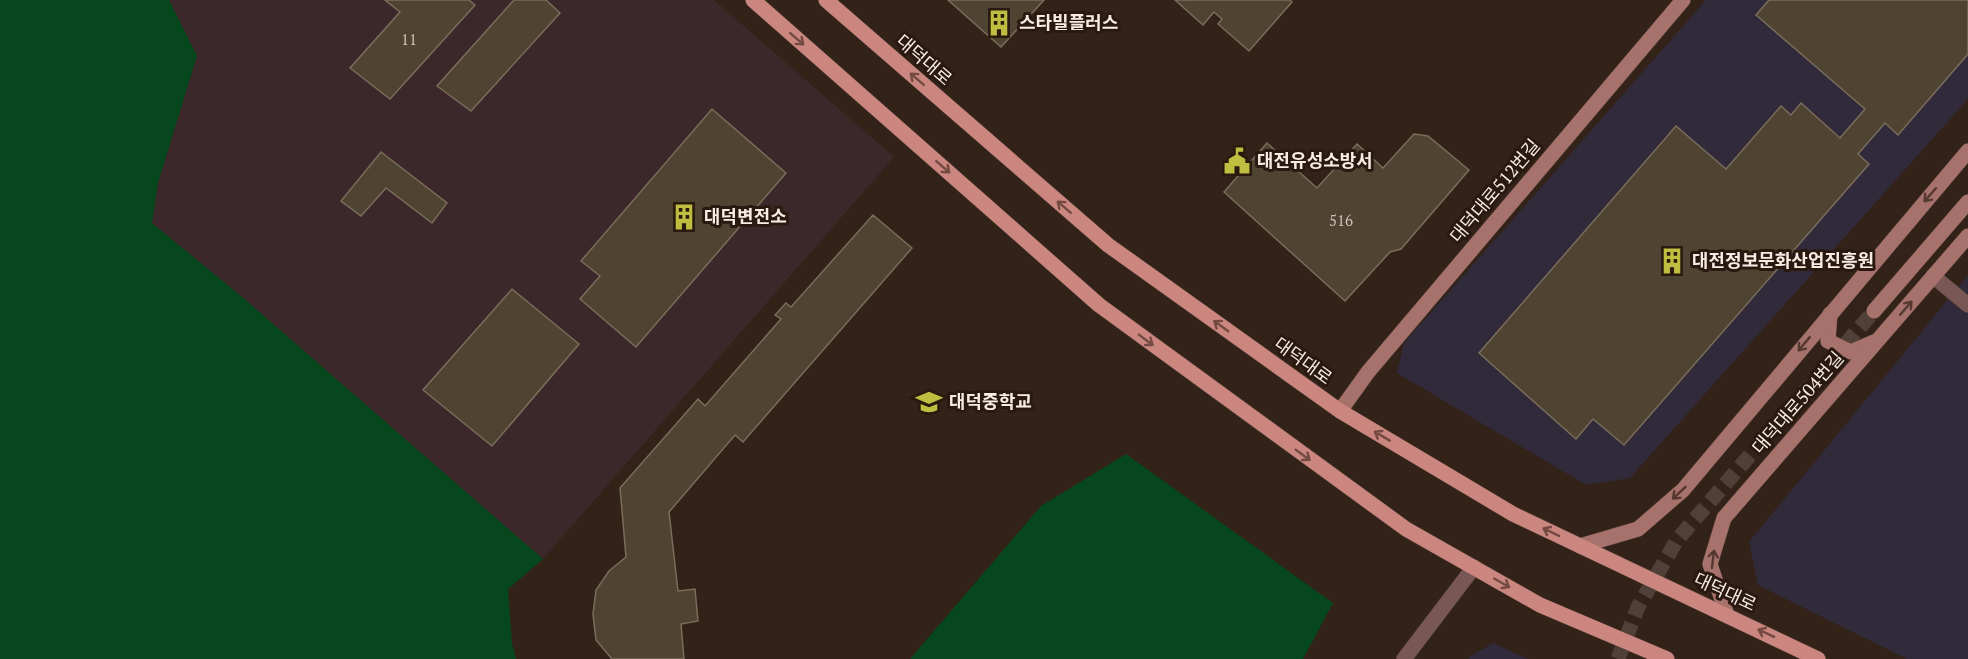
<svg xmlns="http://www.w3.org/2000/svg" width="1968" height="659" viewBox="0 0 1968 659" font-family="'PT Serif','Noto Sans KR',serif">
<style>
.commercial{fill:#312a3a}
.industrial{fill:#3c282a}
.green{fill:#07471e}
.building{fill:#4f4332;stroke:#7a6d5b;stroke-width:1.5}
.lines{fill:none;stroke-linecap:round;stroke-linejoin:round}
.secondary-tunnel{stroke:#504037;stroke-width:15;stroke-dasharray:15 8;stroke-linecap:butt}
.lane-casing{stroke:#4e3e35;stroke-width:16}
.secondary-casing{stroke:#4e3e35;stroke-width:16}
.primary-casing{stroke:#4e3e35;stroke-width:16}
.lane{stroke:#795754;stroke-width:15}
.secondary{stroke:#a7716c;stroke-width:15}
.primary{stroke:#cb867f;stroke-width:15}
.oneway{stroke:#724a41}
.oneway2{stroke:#553830}
.labels{text-anchor:middle;stroke-width:6;stroke-linejoin:round;paint-order:stroke}
.number-label{font-size:15px;fill:#cdc1b8}
.poi-label{font-size:18px;font-weight:bold;fill:#f7ebe4;stroke:#29190f;text-anchor:start}
.street-label{font-size:18px;fill:#f7ebe4;stroke:#29190f}
</style>
<rect width="100%" height="100%" fill="#332218"/>
<g class="commercial">
<polygon points="1706,0 1968,0 1968,99 1630,478 1586,485 1397,373 1404,343"/>
<polygon points="1968,275 1968,659 1907,659 1758,585 1749,542"/>
<polygon points="1493,643 1529,659 1466,659"/>
</g>
<polygon class="industrial" points="169,0 714,0 894,157 543,559 241,296 152,223 158,183 197,56"/>
<g class="green">
<polygon points="0,0 169,0 197,56 158,183 152,223 241,296 543,559 508,589 512,643 516,659 0,659"/>
<polygon points="1126,454 1333,603 1303,659 910,659 1041,506"/>
</g>
<g class="building">
<polygon points="385,0 469,0 475,5 390,99 350,68 400,12"/>
<polygon points="514,0 546,0 560,13 471,111 437,86"/>
<polygon points="948,0 1044,0 1001,47"/>
<polygon points="1175,0 1290,0 1292,2 1249,51 1218,24 1222,19 1214,12 1203,25"/>
<polygon points="1769,0 1968,0 1968,54 1898,135 1885,123 1858,154 1869,164 1624,445 1593,419 1576,439 1479,353 1676,126 1726,169 1781,106 1791,115 1801,103 1840,138 1865,109 1756,15"/>
<polygon points="712,109 786,173 636,347 580,299 600,276 581,261"/>
<polygon points="1414,134 1428,136 1469,170 1401,249 1390,252 1345,301 1224,192 1267,143 1317,188 1357,144 1383,168"/>
<polygon points="381,152 447,203 432,223 386,188 361,216 341,201"/>
<polygon points="873,215 912,248 743,442 735,435 669,512 678,591 695,589 698,621 681,624 684,659 612,659 596,640 593,614 596,590 609,571 626,557 620,488 698,399 705,406 781,319 775,315 786,303 791,307"/>
<polygon points="512,289 579,344 492,446 423,390"/>
</g>
<g class="lines">
<polyline class="secondary-tunnel" points="1618,659 1638,607 1677,540 1874,311"/>
<g class="lane-casing">
<g id="lane">
<polyline points="1933,276 1968,305"/>
<polyline points="1404,659 1474,567"/>
</g>
</g>
<g class="secondary-casing">
<g id="secondary">
<polyline points="1874,311 1968,202"/>
<polyline points="1830,314 1828,341 1851,352 1874,342"/>
<polyline points="1340,411 1368,372 1683,0"/>
<polyline points="1580,546 1638,529 1683,490 1968,151"/>
<polyline points="1727,615 1710,564 1724,518 1968,236"/>
</g>
</g>
<g class="primary-casing">
<g id="primary">
<polyline points="753,0 1099,305 1406,529 1540,605 1667,659"/>
<polyline points="826,0 1108,245 1340,411 1513,514 1818,659"/>
</g>
</g>
<use href="#lane" class="lane"/>
<use href="#secondary" class="secondary"/>
<use href="#primary" class="primary"/>
</g>
<defs><path id="oneway-shaft" d="M-6 0H5M1.5-3L5.5 0L1.5 3" fill="none" stroke-width="1.6" stroke-linecap="round" stroke-linejoin="round" transform="scale(1.5)"/></defs>
<g class="oneway">
<use href="#oneway-shaft" transform="translate(797 39) rotate(41)"/>
<use href="#oneway-shaft" transform="translate(917 79) rotate(-139)"/>
<use href="#oneway-shaft" transform="translate(943 167) rotate(41)"/>
<use href="#oneway-shaft" transform="translate(1064 207) rotate(-139)"/>
<use href="#oneway-shaft" transform="translate(1221 326) rotate(-144)"/>
<use href="#oneway-shaft" transform="translate(1146 340) rotate(37)"/>
<use href="#oneway-shaft" transform="translate(1382 436) rotate(-149)"/>
<use href="#oneway-shaft" transform="translate(1303 455) rotate(36)"/>
<use href="#oneway-shaft" transform="translate(1551 532) rotate(-154)"/>
<use href="#oneway-shaft" transform="translate(1502 583) rotate(30)"/>
<use href="#oneway-shaft" transform="translate(1766 633) rotate(-155)"/>
</g>
<g class="oneway2">
<use href="#oneway-shaft" transform="translate(1930 195) rotate(131)"/>
<use href="#oneway-shaft" transform="translate(1906 308) rotate(-49)"/>
<use href="#oneway-shaft" transform="translate(1804 344) rotate(130)"/>
<use href="#oneway-shaft" transform="translate(1679 493) rotate(137)"/>
<use href="#oneway-shaft" transform="translate(1713 559) rotate(-83)"/>
</g>
<defs>
<g id="building-bare" transform="scale(2.07)"><path d="M-4-6H4V6H1V3H-1V6H-4ZM-2.5-4.3h1.7v1.8h-1.7ZM.8-4.3h1.7v1.8H.8ZM-2.5-1h1.7V.8h-1.7ZM.8-1h1.7V.8H.8Z" fill="#bfbe41" stroke="#29190f" stroke-width="2.5" paint-order="stroke"/></g>
<g id="civic-bare" transform="scale(2.07)"><path d="M-.6-6.5H3V-4.5H.6V-3L4-1V1h2V6H-6V1h2V-1L-.6-3ZM-1.2 2.5V6h2.4V2.5Z" fill="#bfbe41" stroke="#29190f" stroke-width="2.5" paint-order="stroke"/></g>
<g id="school-bare" transform="scale(2.07)"><path d="M0-5L7-2L0 1L-7-2ZM-4 1L0 2.5L4 1V4Q0 6-4 4Z" fill="#bfbe41" stroke="#29190f" stroke-width="2.5" paint-order="stroke"/></g>
</defs>
<g fill-rule="evenodd">
<use href="#building-bare" x="999" y="23"/>
<use href="#civic-bare" x="1237" y="161"/>
<use href="#building-bare" x="684" y="217"/>
<use href="#building-bare" x="1672" y="261"/>
<use href="#school-bare" x="929" y="402"/>
</g>
<g class="labels">
<g class="number-label">
<text x="409" y="45">11</text>
<text x="1341" y="226">516</text>
</g>
<g class="poi-label">
<text x="1019" y="29">스타빌플러스</text>
<text x="1257" y="167">대전유성소방서</text>
<text x="704" y="223">대덕변전소</text>
<text x="1692" y="267">대전정보문화산업진흥원</text>
<text x="949" y="408">대덕중학교</text>
</g>
<g class="street-label">
<text transform="translate(924 60) rotate(41)" y="6">대덕대로</text>
<text transform="translate(1495 191) rotate(-50)" y="6">대덕대로512번길</text>
<text transform="translate(1303 361) rotate(36)" y="6">대덕대로</text>
<text transform="translate(1798 403) rotate(-49)" y="6">대덕대로504번길</text>
<text transform="translate(1725 592) rotate(25)" y="6">대덕대로</text>
</g>
</g>
</svg>
